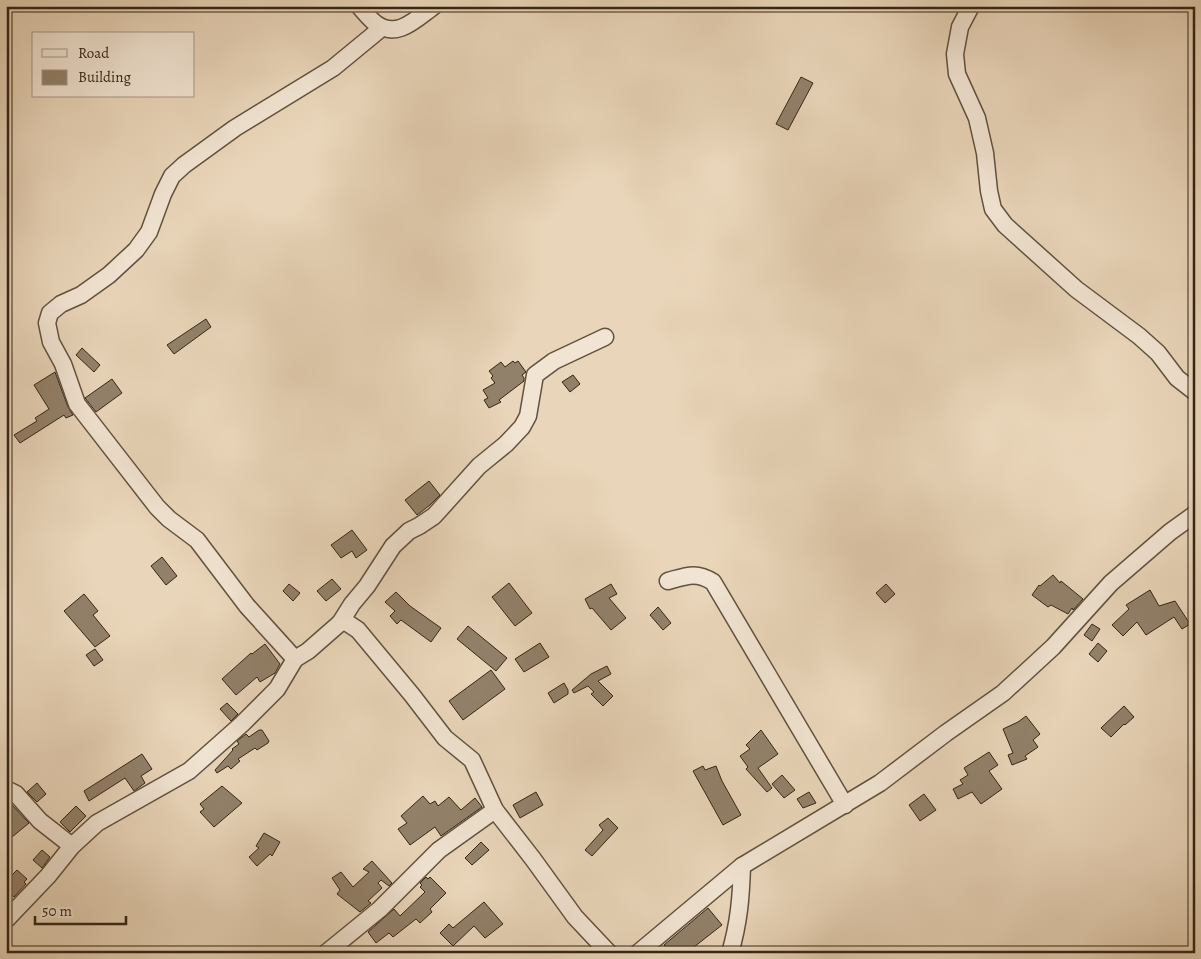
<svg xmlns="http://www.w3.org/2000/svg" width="1201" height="959" viewBox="0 0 1201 959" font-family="Alegreya,serif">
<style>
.building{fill:#92816a;stroke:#342615}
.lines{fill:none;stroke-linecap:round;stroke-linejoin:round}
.minor-casing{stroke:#61523e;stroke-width:19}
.minor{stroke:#f1e4d2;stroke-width:16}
</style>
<rect width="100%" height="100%" fill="#e9d5b9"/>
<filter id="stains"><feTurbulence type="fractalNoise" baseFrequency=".004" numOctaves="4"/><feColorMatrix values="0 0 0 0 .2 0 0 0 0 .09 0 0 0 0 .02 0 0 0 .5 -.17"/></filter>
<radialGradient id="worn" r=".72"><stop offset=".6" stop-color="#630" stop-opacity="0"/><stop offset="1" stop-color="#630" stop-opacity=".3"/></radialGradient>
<g class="building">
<polygon points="801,77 813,83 788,130 776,124"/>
<polygon points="206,319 211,327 174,354 167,345"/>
<polygon points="82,348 100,365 94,372 76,355"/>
<polygon points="513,361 515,363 518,361 526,372 522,375 524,378 524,381 499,400 501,402 489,408 484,400 488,398 483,390 495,383 491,378 493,376 489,371 501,362 505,367"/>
<polygon points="55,372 68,407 73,415 66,418 64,415 20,443 14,435 37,421 35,418 49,409 34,385"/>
<polygon points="573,375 580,384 570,392 562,382"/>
<polygon points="112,379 122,393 96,412 85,398"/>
<polygon points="429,481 440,495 430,505 417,515 405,500"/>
<polygon points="352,530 367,550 356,558 352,551 341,558 331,545"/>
<polygon points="162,557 177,576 166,585 151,566"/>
<polygon points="1053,575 1060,583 1061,581 1083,599 1073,610 1072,608 1068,614 1051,605 1048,607 1032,595 1039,585 1040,586"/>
<polygon points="332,579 341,589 326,601 317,591"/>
<polygon points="509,583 532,613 515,626 492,597"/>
<polygon points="289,584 300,593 293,601 283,591"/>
<polygon points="611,584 617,594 609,598 626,618 611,630 592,608 590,609 585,599"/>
<polygon points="886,584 895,594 885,603 876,593"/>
<polygon points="1150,590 1159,606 1175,601 1190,624 1182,629 1174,617 1146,635 1137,622 1123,636 1112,625 1129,609 1126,605"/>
<polygon points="396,592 410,606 441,628 431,642 401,620 397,624 390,616 395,611 385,602"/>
<polygon points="84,594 98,611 93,615 110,636 95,647 64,611"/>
<polygon points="658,607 671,623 663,630 650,615"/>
<polygon points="1092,624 1100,629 1092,641 1084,635"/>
<polygon points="468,626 507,658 496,671 457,639"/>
<polygon points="540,643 549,657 524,672 515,659"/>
<polygon points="1098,643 1107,651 1098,662 1089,654"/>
<polygon points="265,644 280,664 275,673 260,682 257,677 236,695 222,679 251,653 252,654"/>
<polygon points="95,649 103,660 94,666 86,655"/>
<polygon points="607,666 611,674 598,681 613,696 603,706 591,694 594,692 588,686 574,693 572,690 591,674"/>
<polygon points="491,670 505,689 463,720 449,701"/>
<polygon points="564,683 568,690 568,694 554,703 548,693"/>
<polygon points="227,703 238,714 231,721 220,709"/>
<polygon points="1124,706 1134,717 1125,725 1124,724 1111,737 1101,728"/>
<polygon points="1026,716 1040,734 1033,740 1038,747 1025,756 1027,759 1012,765 1008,755 1013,753 1003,729 1018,722"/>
<polygon points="259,730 262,730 269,741 268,743 257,750 255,748 238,759 240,761 231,769 228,766 217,773 215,770 233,750 232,749 239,744 237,741 246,734 249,737"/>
<polygon points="761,730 778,754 758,768 772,788 767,792 746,769 748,767 740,756 750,749 746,745"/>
<polygon points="989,752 998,765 989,771 1002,789 981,804 972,792 958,799 953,789 963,784 960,780 968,775 964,768"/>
<polygon points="142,754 152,769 141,776 145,783 134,791 125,778 89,801 84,791"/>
<polygon points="703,766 705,770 716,766 722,781 741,815 723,825 693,771"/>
<polygon points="782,775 795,790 784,798 772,784"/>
<polygon points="37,783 46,794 37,802 27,792"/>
<polygon points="222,786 242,803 214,827 200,812 204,809 200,804"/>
<polygon points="536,792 543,805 520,818 513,805"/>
<polygon points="809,792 816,803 803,808 797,799"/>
<polygon points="924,794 936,810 920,821 909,805"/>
<polygon points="423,796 430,804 435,801 438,806 449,797 461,810 475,798 482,807 441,836 435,827 410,845 398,829 407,823 401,816"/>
<polygon points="9,802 29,823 6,842 6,804"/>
<polygon points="76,806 86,816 70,832 60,822"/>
<polygon points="608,818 618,828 592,856 585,850 603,830 599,825"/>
<polygon points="264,833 280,842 272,856 270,854 257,866 249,857 259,848 256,846"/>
<polygon points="481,842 489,850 472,865 465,858"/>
<polygon points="42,850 50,857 42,868 33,860"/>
<polygon points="372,861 392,883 389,886 381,880 378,883 382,888 368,901 371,903 360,912 337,894 340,890 332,878 341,872 353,887 369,872 363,869"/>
<polygon points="17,870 27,879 24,882 26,884 14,897 6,890 6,881"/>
<polygon points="426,877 428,879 430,877 446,893 430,909 432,912 420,923 416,919 393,937 389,933 376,943 368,932 394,909 400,916 425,892 420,887 422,885 420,883"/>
<polygon points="484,902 503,924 485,938 474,926 453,946 440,933 449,924 453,928"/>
<polygon points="708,908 722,925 694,947 699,953 670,953 664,945"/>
</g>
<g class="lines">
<g class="minor-casing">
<g id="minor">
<path d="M359,6C364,12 369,18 375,23C397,40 416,19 434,6"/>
<polyline points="971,6 960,27 955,54 957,74 977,118 985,153 989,191 993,209 1005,225 1076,289 1139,336 1158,353 1177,378 1195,392"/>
<path d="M668,581C686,576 696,571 713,582L845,805"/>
<polyline points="340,623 352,604 367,586 393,546 409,531 419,526 434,516 479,466 506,444 522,427 528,416 535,375 554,361 605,337"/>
<polyline points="295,659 247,606 197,540 169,519 157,507 77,404 63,364 51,342 47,323 50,313 61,304 81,295 109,275 136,250 149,232 163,194 172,176 184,165 235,128 333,68 378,31"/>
<polyline points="6,789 16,794 40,821 72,846"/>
<polyline points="6,920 48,876 72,846 97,823 189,771 242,724 277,689 295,659 308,651 340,623 346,622 358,630 412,695 445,738 472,760 495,810 533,859 575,917 609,953"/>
<polyline points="326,953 380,909 439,850 495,810"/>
<polyline points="638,953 742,866 880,783 946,733 1003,693 1053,647 1111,583 1170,532 1195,514"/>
<path d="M730,953C739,923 741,897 742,866"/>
</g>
</g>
<use href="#minor" class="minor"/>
</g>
<rect width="1201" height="959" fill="none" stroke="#e9d5b9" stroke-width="25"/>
<rect x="8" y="8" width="1186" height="944" fill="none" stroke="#342615" stroke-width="2.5"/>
<rect x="12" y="12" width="1176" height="934" fill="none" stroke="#342615"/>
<rect x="32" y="32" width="162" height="65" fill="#f1e4d2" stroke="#a59886"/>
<rect x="42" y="49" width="25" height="8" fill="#f1e4d2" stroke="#a59886"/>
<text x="78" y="58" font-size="15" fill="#342615">Road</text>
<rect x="42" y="70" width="25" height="15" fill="#92816a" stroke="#a59886"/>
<text x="78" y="82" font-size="15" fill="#342615">Building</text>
<path d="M35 916v8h91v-8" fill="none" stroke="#342615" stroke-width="2.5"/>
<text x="42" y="916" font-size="15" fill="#342615" stroke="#f1e4d2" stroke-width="4" paint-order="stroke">50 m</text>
<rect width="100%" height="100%" filter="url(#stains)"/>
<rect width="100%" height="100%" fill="url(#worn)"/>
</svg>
